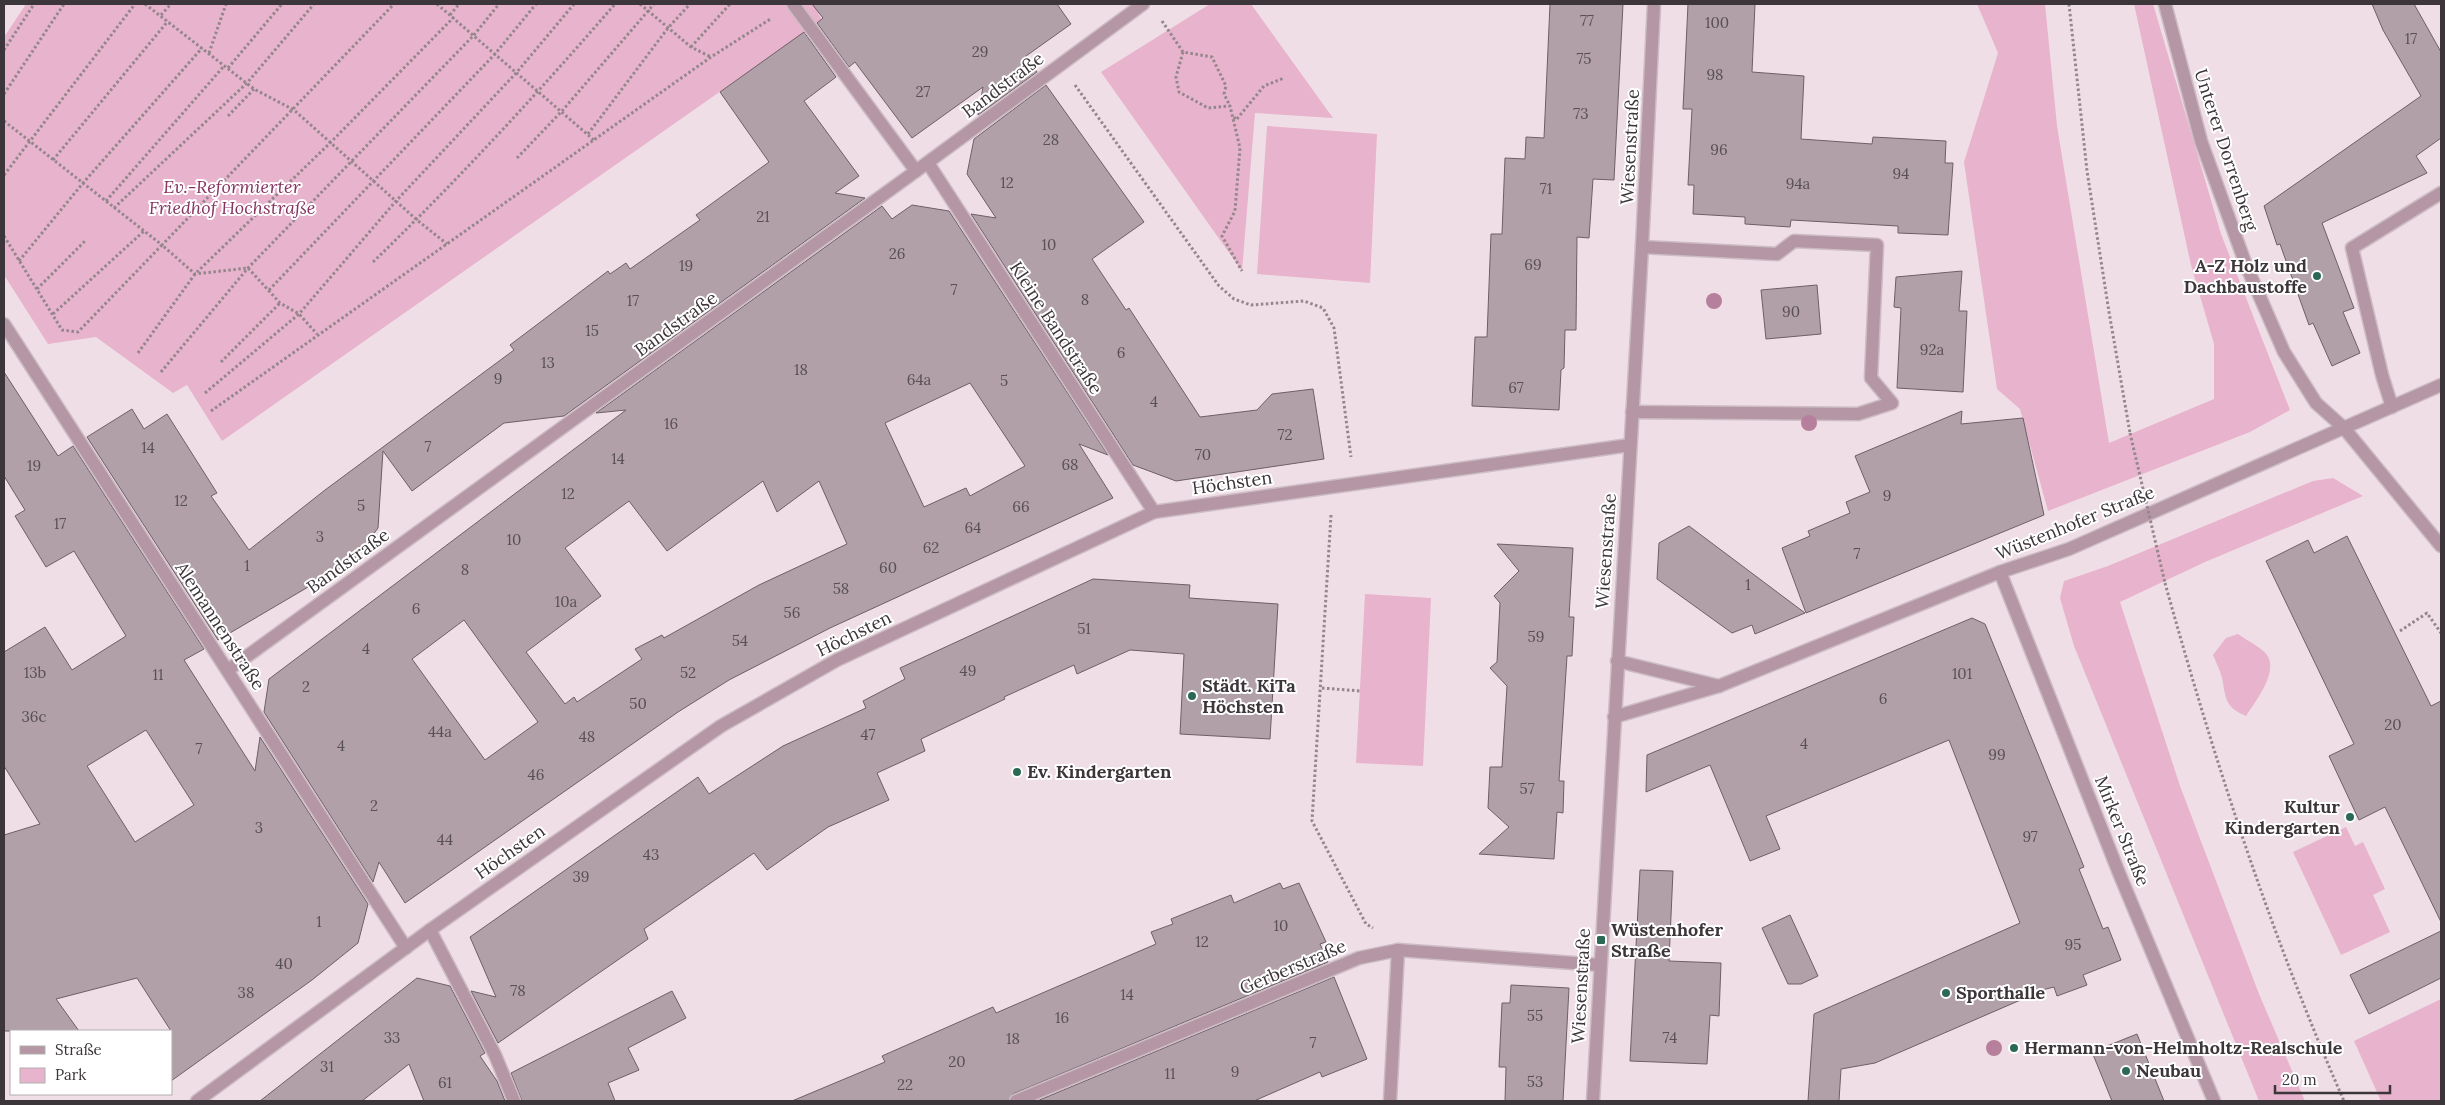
<svg xmlns="http://www.w3.org/2000/svg" width="2445" height="1105" viewBox="0 0 2445 1105" font-family="Lora,serif">
<style>
.green{fill:#e8b3cc}
.building{fill:#b1a0a8;stroke:#6e5f66;fill-rule:evenodd}
.lines{fill:none;stroke-linecap:round;stroke-linejoin:round}
.minor-casing{stroke:#ccbcc3;stroke-width:15}
.path{stroke:#93878c;stroke-width:3;stroke-dasharray:2.5 2.5;stroke-linecap:butt}
.minor{stroke:#b596a4;stroke-width:12}
.path-bridge{stroke:#93878c;stroke-width:3;stroke-dasharray:2.5 2.5;stroke-linecap:butt}
.tree{fill:#b6809d}
.poi-dot{fill:#2b6954;stroke:#fff;stroke-width:2}
.labels{text-anchor:middle;stroke-width:4;stroke-linejoin:round;paint-order:stroke}
.number-label{font-size:15px;fill:#595055}
.street-label{font-size:18px;fill:#3c3539;stroke:#fff}
.park-label{font-size:18px;font-style:italic;fill:#863461;stroke:#fff}
.poi-label{font-size:18px;font-weight:bold;fill:#3c3539;stroke:#fff;text-anchor:start}
</style>
<rect width="100%" height="100%" fill="#f0dee6"/>
<g class="green">
<polygon points="26,4 835,4 818,13 822,20 222,441 187,385 173,393 96,337 48,344 4,275 4,37"/>
<polygon points="1210,4 1251,4 1333,118 1255,113 1242,271 1101,72"/>
<polygon points="1977,4 2045,4 2057,126 2109,443 2214,399 2214,344 2191,265 2134,4 2153,4 2221,234 2290,410 2250,432 2048,511 2020,409 1997,389 1964,162 1998,53"/>
<polygon points="1267,126 1377,134 1370,283 1257,274"/>
<polygon points="2333,478 2363,496 2205,562 2120,602 2180,786 2259,994 2305,1101 2259,1101 2074,646 2060,598 2064,581 2108,566 2313,481"/>
<polygon points="1365,594 1431,598 1423,766 1356,763"/>
<path d="M2238,634C2246,640 2261,647 2267,655C2279,672 2255,702 2246,716C2225,707 2226,699 2222,678C2220,670 2216,662 2213,655L2226,638Z"/>
<polygon points="2346,827 2355,846 2363,842 2385,889 2373,895 2390,932 2341,955 2293,852"/>
<polygon points="2441,999 2441,1101 2381,1101 2354,1041"/>
</g>
<g class="building">
<polygon points="812,4 1057,4 1071,24 1026,56 1037,72 978,115 983,87 912,138 855,62 849,67 817,23 823,18"/>
<polygon points="1550,4 1623,4 1614,180 1593,179 1589,238 1577,237 1576,330 1565,330 1564,368 1561,370 1559,410 1472,406 1475,337 1487,337 1491,234 1502,234 1505,158 1525,159 1526,137 1544,138"/>
<polygon points="1688,4 1755,4 1752,72 1804,76 1801,139 1872,144 1873,137 1946,141 1945,163 1953,163 1948,235 1898,233 1898,226 1791,220 1790,227 1745,224 1745,217 1693,214 1694,185 1688,185 1692,109 1683,109"/>
<polygon points="2372,4 2414,4 2441,52 2441,138 2416,156 2427,173 2322,223 2354,308 2343,312 2360,353 2332,366 2313,323 2309,325 2280,244 2277,245 2264,206 2421,96 2383,30"/>
<polygon points="804,32 836,77 804,101 859,176 835,193 865,198 564,416 504,423 412,491 383,451 378,528 354,560 218,640 87,437 132,409 144,429 167,414 217,493 211,496 249,550 325,490 514,350 510,345 608,271 610,274 626,263 630,269 700,220 696,215 769,162 720,92"/>
<polygon points="1046,85 1144,222 1092,259 1126,310 1129,308 1200,417 1257,410 1272,394 1313,389 1324,459 1176,481 1133,465 971,214 996,218 967,174 974,139"/>
<path d="M912,205L949,211L1108,455L1079,444L1113,498L830,628L729,680L678,712L405,903L379,862L373,882L264,712L269,679L626,410L596,413L882,206L892,219ZM970,383L1025,466L970,496L966,488L924,507L885,423ZM763,481L777,512L819,481L847,544L759,585L664,638L662,635L635,649L642,659L577,702L574,697L565,704L526,652L601,596L565,548L629,501L667,551ZM464,620L538,722L485,760L412,659Z"/>
<polygon points="1962,271 1959,311 1967,311 1963,392 1897,388 1901,308 1894,307 1896,277"/>
<polygon points="1817,285 1821,334 1766,339 1761,290"/>
<path d="M4,372L58,456L73,446L204,649L184,660L255,771L260,737L368,904L358,943L312,980L171,1081V1031L137,978L56,999L79,1031H4V835L40,824L4,766V652L45,627L72,670L126,636L74,551L46,567L15,516L25,510L4,476ZM146,730L194,805L135,842L87,766Z"/>
<polygon points="1962,411 1961,424 2023,418 2044,515 1806,613 1782,548 1810,536 1808,531 1850,513 1846,502 1870,492 1855,456"/>
<polygon points="1689,526 1805,613 1755,634 1752,625 1732,633 1657,579 1659,543"/>
<polygon points="2347,536 2431,706 2441,701 2441,922 2385,807 2359,820 2329,756 2354,744 2266,561 2308,540 2314,553"/>
<polygon points="1497,544 1573,548 1569,617 1574,617 1572,656 1567,656 1559,781 1564,781 1563,813 1557,812 1554,859 1479,854 1509,827 1488,808 1490,767 1502,767 1507,686 1490,668 1497,662 1500,603 1494,596 1519,571"/>
<polygon points="1093,579 1190,585 1189,598 1278,604 1270,739 1180,734 1184,654 1130,650 1077,674 1074,665 1004,697 1005,699 921,739 925,751 877,773 889,800 828,827 767,870 754,853 644,929 648,939 498,1043 471,991 496,997 470,937 698,777 709,794 783,746 866,708 863,701 905,679 900,668"/>
<polygon points="1972,618 1985,624 2084,867 2079,869 2103,929 2108,927 2121,960 2083,975 2087,985 2057,996 2054,987 2046,989 1875,1063 1841,1069 1839,1101 1808,1101 1814,1014 2020,923 1949,740 1766,816 1780,849 1750,861 1710,765 1646,792 1647,755"/>
<polygon points="1640,870 1673,871 1669,961 1721,963 1719,1016 1710,1015 1707,1064 1630,1061"/>
<polygon points="1280,883 1283,889 1299,883 1326,942 1320,944 1328,962 1013,1094 1008,1101 792,1101 885,1062 882,1056 993,1007 996,1013 1156,944 1151,932 1173,924 1171,919 1231,895 1234,903"/>
<polygon points="1790,915 1818,976 1801,984 1788,984 1762,928"/>
<polygon points="2441,931 2441,978 2369,1014 2350,975"/>
<polygon points="1334,977 1367,1059 1322,1077 1320,1072 1254,1101 1037,1101"/>
<polygon points="417,978 450,986 485,1053 480,1056 497,1081 505,1101 424,1101 409,1064 362,1101 260,1101"/>
<polygon points="1511,985 1569,988 1563,1101 1505,1101 1506,1067 1499,1067 1502,1003 1510,1003"/>
<polygon points="672,991 686,1018 628,1048 639,1070 608,1083 615,1101 522,1101 511,1073"/>
<polygon points="2137,1034 2164,1101 2112,1101 2092,1052"/>
</g>
<g class="lines">
<g class="minor-casing">
<g id="minor">
<polyline points="793,4 916,171"/>
<polyline points="2165,4 2201,141 2246,265 2284,352 2316,403 2344,428 2441,546"/>
<polyline points="928,163 1154,512"/>
<polyline points="4,324 406,948"/>
<polyline points="2392,407 2382,375 2352,248 2441,193"/>
<polyline points="1632,412 1858,414 1892,403 1871,378 1877,245 1794,241 1777,254 1642,247"/>
<polyline points="2000,572 2119,873 2214,1101"/>
<polyline points="1617,661 1719,686"/>
<polyline points="228,670 916,171 1143,4"/>
<polyline points="1614,717 1719,686 2000,572 2069,549 2441,385"/>
<polyline points="430,930 495,1055 514,1101"/>
<polyline points="197,1101 430,930 721,726 837,660 1154,512 1630,445"/>
<polyline points="1016,1101 1359,958 1398,950 1600,965"/>
<polyline points="1390,1101 1398,950"/>
<polyline points="1593,1101 1642,247 1654,4"/>
</g>
</g>
<g class="path">
<polyline points="145,4 254,89 294,110 417,220 447,244"/>
<polyline points="437,4 595,141"/>
<polyline points="640,4 691,47 711,57"/>
<polyline points="2069,4 2087,171 2109,312 2130,433"/>
<polyline points="161,15 171,4"/>
<polyline points="450,15 459,4"/>
<polyline points="1162,21 1183,52 1212,57 1226,86 1224,94 1230,106"/>
<polyline points="691,47 730,4"/>
<polyline points="4,50 34,4"/>
<polyline points="1183,52 1176,77 1179,92 1208,108 1230,106 1240,148 1235,211 1222,236 1242,271"/>
<polyline points="209,53 226,4"/>
<polyline points="228,68 282,4"/>
<polyline points="1075,85 1219,286 1234,299 1251,305 1304,301 1323,308 1334,328 1351,457"/>
<polyline points="4,94 64,4"/>
<polyline points="228,116 254,89"/>
<polyline points="1234,117 1236,120 1264,86 1284,78"/>
<polyline points="4,121 162,245 394,4"/>
<polyline points="588,134 668,28 690,4"/>
<polyline points="517,158 562,111 654,4"/>
<polyline points="53,160 168,21"/>
<polyline points="4,175 135,4"/>
<polyline points="106,201 224,66"/>
<polyline points="114,208 247,83 314,4"/>
<polyline points="4,236 62,330 78,332 162,245 195,274 248,268 280,303 299,314 317,334"/>
<polyline points="19,261 83,183 202,48"/>
<path d="M373,262C458,180 538,93 615,4"/>
<polyline points="37,289 85,241"/>
<polyline points="269,290 495,54 536,4"/>
<polyline points="53,314 144,231"/>
<polyline points="138,353 195,274 331,142 454,17"/>
<polyline points="221,362 280,303"/>
<polyline points="161,372 248,268 474,35 499,4"/>
<polyline points="205,393 299,314 396,201 517,72 574,4"/>
<polyline points="211,411 711,57 772,18"/>
<polyline points="1331,515 1312,821 1366,924 1373,928"/>
<path d="M2165,583C2214,759 2270,933 2344,1101"/>
<polyline points="2400,631 2427,613 2441,633"/>
<polyline points="1322,688 1360,691"/>
</g>
<use href="#minor" class="minor"/>
<polyline class="path-bridge" points="2130,433 2165,583"/>
</g>
<g class="tree">
<circle cx="1714" cy="301" r="8"/>
<circle cx="1809" cy="423" r="8"/>
<circle cx="1994" cy="1048" r="8"/>
</g>
<g class="poi-dot">
<circle cx="2317" cy="276" r="5"/>
<circle cx="1192" cy="696" r="5"/>
<circle cx="1017" cy="772" r="5"/>
<circle cx="2350" cy="817" r="5"/>
<rect x="1596" y="935" width="10" height="10" rx="2.5"/>
<circle cx="1946" cy="993" r="5"/>
<circle cx="2014" cy="1048" r="5"/>
<circle cx="2126" cy="1071" r="5"/>
</g>
<g class="labels">
<g class="number-label">
<text x="1587" y="26">77</text>
<text x="1717" y="28">100</text>
<text x="2411" y="44">17</text>
<text x="980" y="57">29</text>
<text x="1584" y="64">75</text>
<text x="1715" y="80">98</text>
<text x="923" y="97">27</text>
<text x="1581" y="119">73</text>
<text x="1051" y="145">28</text>
<text x="1719" y="155">96</text>
<text x="1901" y="179">94</text>
<text x="1007" y="188">12</text>
<text x="1798" y="189">94a</text>
<text x="1546" y="194">71</text>
<text x="763" y="222">21</text>
<text x="1049" y="250">10</text>
<text x="897" y="259">26</text>
<text x="1533" y="270">69</text>
<text x="686" y="271">19</text>
<text x="954" y="295">7</text>
<text x="1085" y="305">8</text>
<text x="633" y="306">17</text>
<text x="1791" y="317">90</text>
<text x="592" y="336">15</text>
<text x="1932" y="355">92a</text>
<text x="1121" y="358">6</text>
<text x="548" y="368">13</text>
<text x="801" y="375">18</text>
<text x="498" y="384">9</text>
<text x="919" y="385">64a</text>
<text x="1004" y="386">5</text>
<text x="1516" y="393">67</text>
<text x="1154" y="407">4</text>
<text x="671" y="429">16</text>
<text x="1285" y="440">72</text>
<text x="428" y="452">7</text>
<text x="148" y="453">14</text>
<text x="1203" y="460">70</text>
<text x="618" y="464">14</text>
<text x="1070" y="470">68</text>
<text x="34" y="471">19</text>
<text x="568" y="499">12</text>
<text x="1887" y="501">9</text>
<text x="181" y="506">12</text>
<text x="361" y="511">5</text>
<text x="1021" y="512">66</text>
<text x="60" y="529">17</text>
<text x="973" y="533">64</text>
<text x="320" y="542">3</text>
<text x="514" y="545">10</text>
<text x="931" y="553">62</text>
<text x="1857" y="559">7</text>
<text x="247" y="571">1</text>
<text x="888" y="573">60</text>
<text x="465" y="575">8</text>
<text x="1748" y="590">1</text>
<text x="841" y="594">58</text>
<text x="566" y="607">10a</text>
<text x="416" y="614">6</text>
<text x="792" y="618">56</text>
<text x="1084" y="634">51</text>
<text x="1536" y="642">59</text>
<text x="740" y="646">54</text>
<text x="366" y="654">4</text>
<text x="968" y="676">49</text>
<text x="35" y="678">13b</text>
<text x="688" y="678">52</text>
<text x="1962" y="679">101</text>
<text x="158" y="680">11</text>
<text x="306" y="692">2</text>
<text x="1883" y="704">6</text>
<text x="638" y="709">50</text>
<text x="34" y="722">36c</text>
<text x="2393" y="730">20</text>
<text x="440" y="737">44a</text>
<text x="868" y="740">47</text>
<text x="587" y="742">48</text>
<text x="1804" y="749">4</text>
<text x="341" y="751">4</text>
<text x="199" y="754">7</text>
<text x="1997" y="760">99</text>
<text x="536" y="780">46</text>
<text x="1527" y="794">57</text>
<text x="374" y="811">2</text>
<text x="259" y="833">3</text>
<text x="2030" y="842">97</text>
<text x="445" y="845">44</text>
<text x="651" y="860">43</text>
<text x="581" y="882">39</text>
<text x="319" y="927">1</text>
<text x="1281" y="931">10</text>
<text x="1202" y="947">12</text>
<text x="2073" y="950">95</text>
<text x="284" y="969">40</text>
<text x="518" y="996">78</text>
<text x="246" y="998">38</text>
<text x="1127" y="1000">14</text>
<text x="1535" y="1021">55</text>
<text x="1062" y="1023">16</text>
<text x="392" y="1043">33</text>
<text x="1670" y="1043">74</text>
<text x="1013" y="1044">18</text>
<text x="1313" y="1048">7</text>
<text x="957" y="1067">20</text>
<text x="327" y="1072">31</text>
<text x="1235" y="1077">9</text>
<text x="1170" y="1079">11</text>
<text x="1535" y="1087">53</text>
<text x="445" y="1088">61</text>
<text x="905" y="1090">22</text>
</g>
<g class="street-label">
<text transform="translate(1003 85) rotate(-37)" y="6">Bandstraße</text>
<text transform="translate(1630 147) rotate(-87)" y="6">Wiesenstraße</text>
<text transform="translate(2226 150) rotate(72)" y="6">Unterer Dorrenberg</text>
<text transform="translate(676 324) rotate(-36)" y="6">Bandstraße</text>
<text transform="translate(1056 328) rotate(57)" y="6">Kleine Bandstraße</text>
<text transform="translate(1232 483) rotate(-8)" y="6">Höchsten</text>
<text transform="translate(2075 523) rotate(-22)" y="6">Wüstenhofer Straße</text>
<text transform="translate(1606 551) rotate(-86)" y="6">Wiesenstraße</text>
<text transform="translate(348 561) rotate(-36)" y="6">Bandstraße</text>
<text transform="translate(220 626) rotate(57)" y="6">Alemannenstraße</text>
<text transform="translate(854 634) rotate(-26)" y="6">Höchsten</text>
<text transform="translate(2122 831) rotate(68)" y="6">Mirker Straße</text>
<text transform="translate(510 852) rotate(-35)" y="6">Höchsten</text>
<text transform="translate(1293 967) rotate(-23)" y="6">Gerberstraße</text>
<text transform="translate(1581 986) rotate(-87)" y="6">Wiesenstraße</text>
</g>
<g class="park-label">
<text x="232" y="193">Ev.-Reformierter<tspan x="232" dy="21">Friedhof Hochstraße</tspan></text>
</g>
<g class="poi-label">
<text x="2307" y="272" text-anchor="end">A-Z Holz und<tspan x="2307" dy="21">Dachbaustoffe</tspan></text>
<text x="1202" y="692">Städt. KiTa<tspan x="1202" dy="21">Höchsten</tspan></text>
<text x="1027" y="778">Ev. Kindergarten</text>
<text x="2340" y="813" text-anchor="end">Kultur<tspan x="2340" dy="21">Kindergarten</tspan></text>
<text x="1611" y="936">Wüstenhofer<tspan x="1611" dy="21">Straße</tspan></text>
<text x="1956" y="999">Sporthalle</text>
<text x="2024" y="1054">Hermann-von-Helmholtz-Realschule</text>
<text x="2136" y="1077">Neubau</text>
</g>
</g>
<rect width="2445" height="1105" fill="none" stroke="#3c3539" stroke-width="10"/>
<rect x="10" y="1030" width="162" height="65" fill="#ffffff" stroke="#b1aeb0"/>
<rect x="20" y="1046" width="25" height="8" fill="#b596a4" stroke="#b1aeb0"/>
<text x="55" y="1055" font-size="15" fill="#3c3539">Straße</text>
<rect x="20" y="1068" width="25" height="15" fill="#e8b3cc" stroke="#b1aeb0"/>
<text x="55" y="1080" font-size="15" fill="#3c3539">Park</text>
<path d="M2275 1085v8h115v-8" fill="none" stroke="#3c3539" stroke-width="2.5"/>
<text x="2282" y="1085" font-size="15" fill="#3c3539" stroke="#ffffff" stroke-width="4" paint-order="stroke">20 m</text>
</svg>
